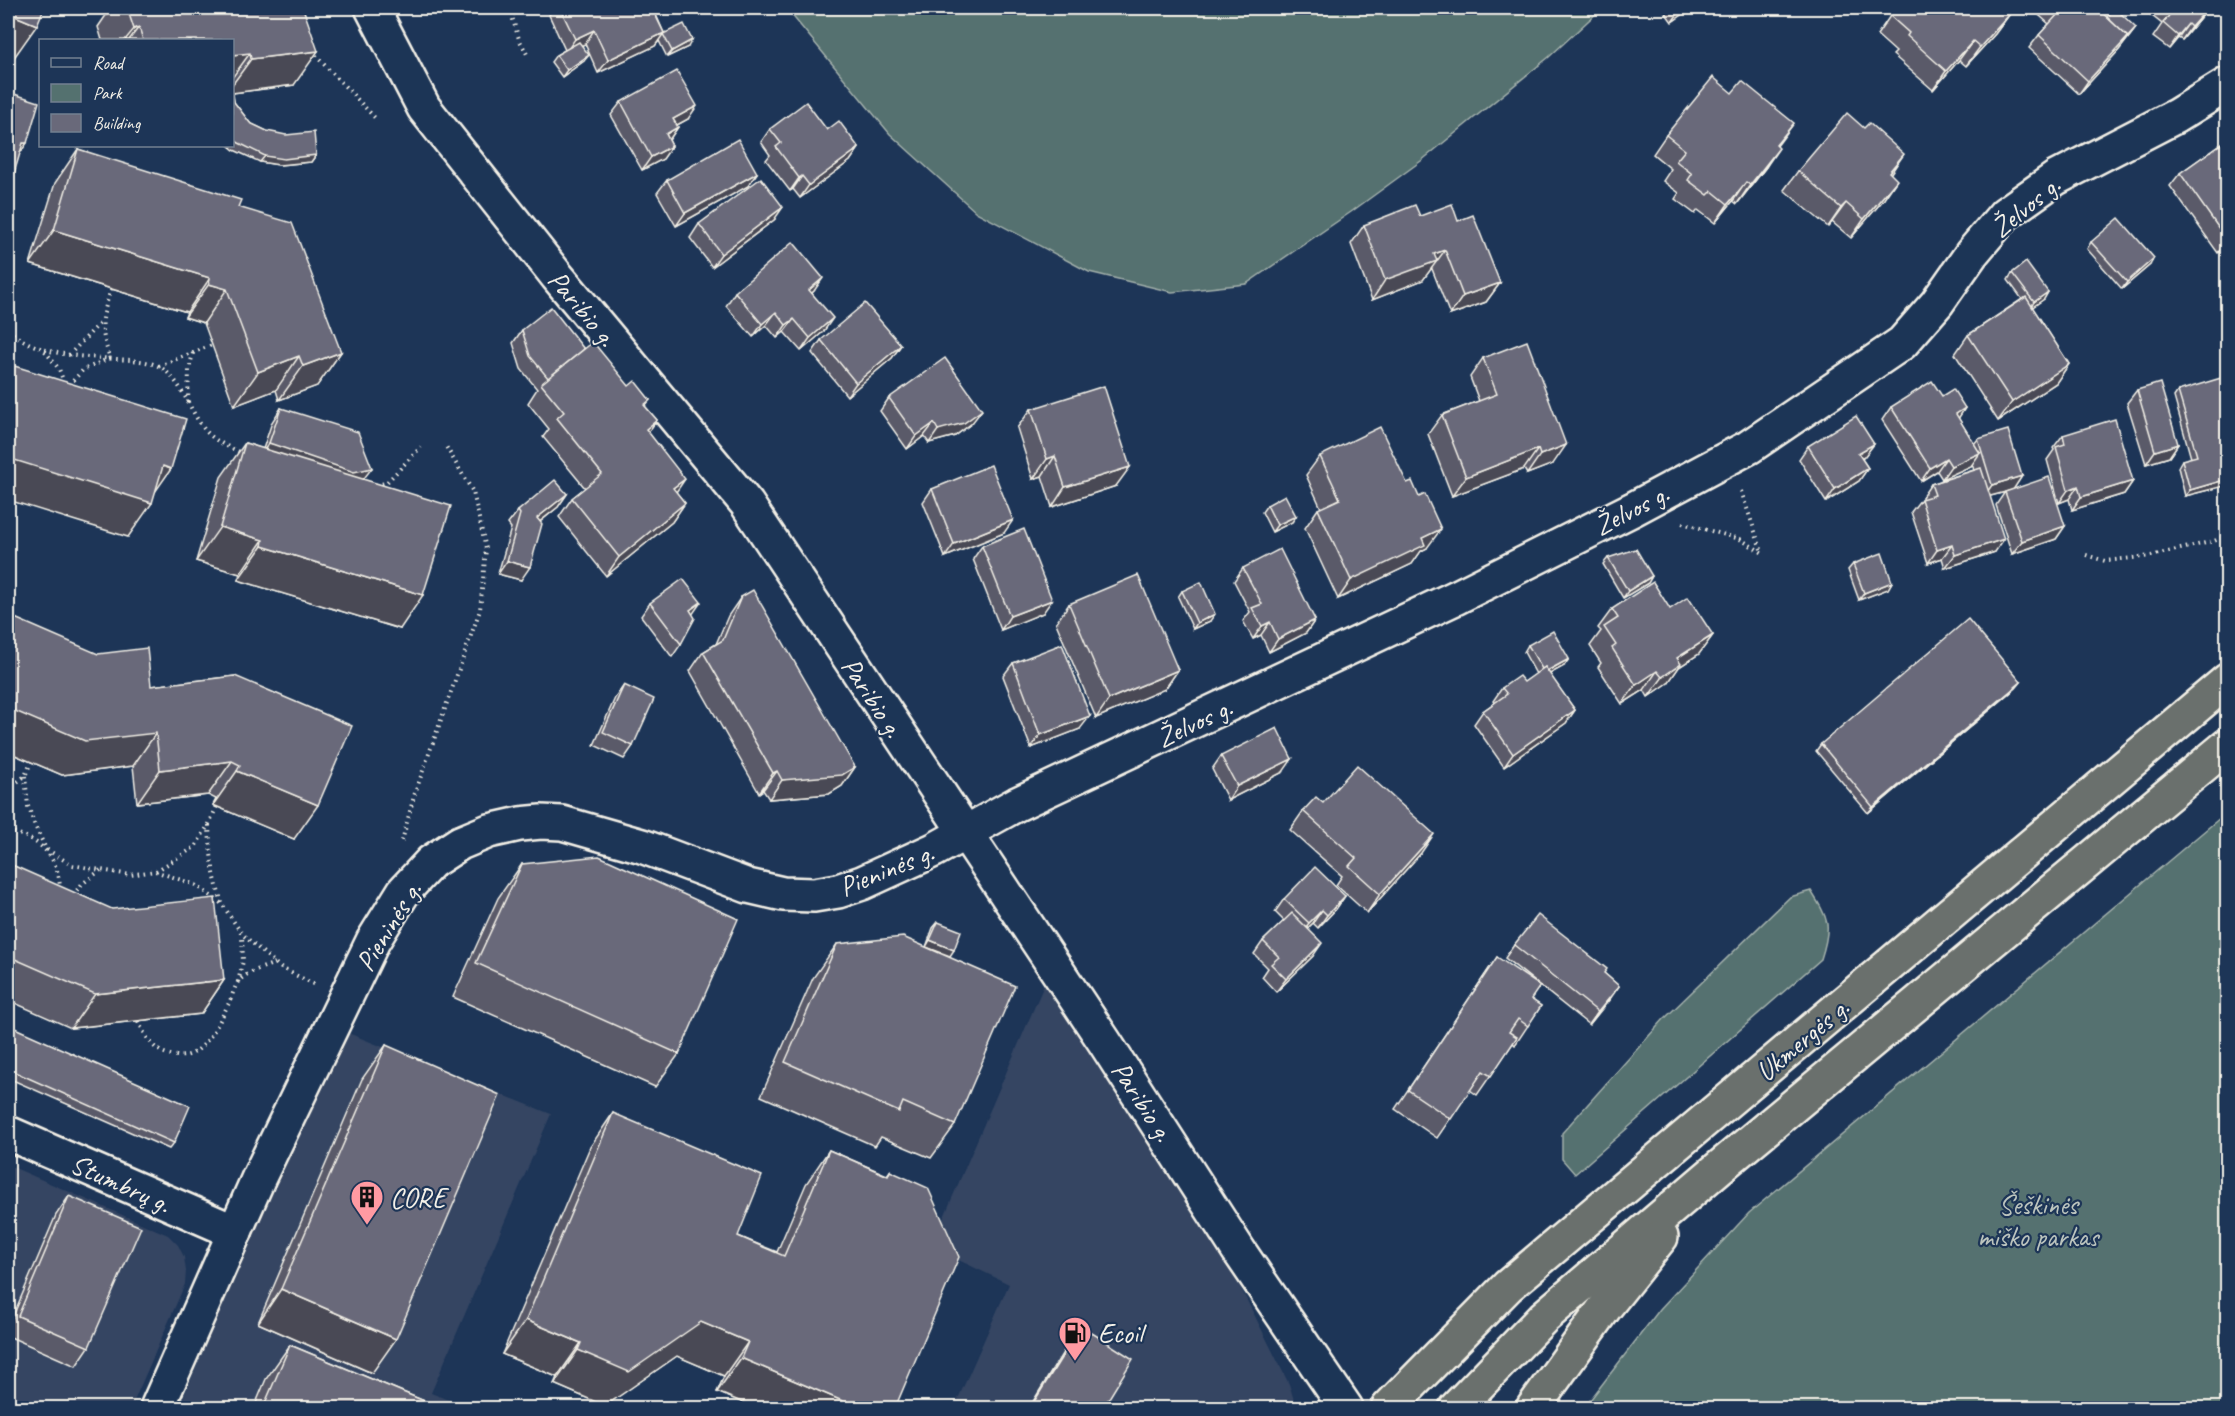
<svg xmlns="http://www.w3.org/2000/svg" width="2235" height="1416" viewBox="0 0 2235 1416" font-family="Caveat,sans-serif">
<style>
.built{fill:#344562}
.green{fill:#54716f;stroke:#a4b1ac;stroke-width:1.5}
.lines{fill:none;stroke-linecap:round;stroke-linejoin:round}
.minor-casing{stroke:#f4f1e8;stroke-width:38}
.highway-casing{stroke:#f4f1e8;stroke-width:38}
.path{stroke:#f4f1e8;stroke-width:4;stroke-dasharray:1.5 4.5;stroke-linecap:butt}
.minor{stroke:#1d3557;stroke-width:33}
.highway{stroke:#6b706d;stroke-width:33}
.wall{fill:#5a5a69;stroke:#f4f1e8;stroke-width:1.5}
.shaded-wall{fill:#4a4a55;stroke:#f4f1e8;stroke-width:1.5}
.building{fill:#69697a;stroke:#f4f1e8;stroke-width:1.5}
.labels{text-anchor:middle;stroke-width:4.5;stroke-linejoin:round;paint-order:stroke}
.street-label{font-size:28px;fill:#f4f1e8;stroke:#1d3557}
.poi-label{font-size:28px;fill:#f4f1e8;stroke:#1d3557;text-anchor:start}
.park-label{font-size:28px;fill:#bcc4be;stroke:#1d3557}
</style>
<rect width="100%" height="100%" fill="#1d3557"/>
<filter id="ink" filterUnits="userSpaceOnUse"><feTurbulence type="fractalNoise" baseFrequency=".0167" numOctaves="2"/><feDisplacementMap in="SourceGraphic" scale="12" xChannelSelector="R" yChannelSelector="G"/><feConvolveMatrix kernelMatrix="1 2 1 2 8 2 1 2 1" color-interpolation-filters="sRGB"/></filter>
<g filter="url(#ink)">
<g class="built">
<polygon points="1044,985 1196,1199 1289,1384 1294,1400 1294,1408 954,1408 1009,1284 931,1247"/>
<polygon points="343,1031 551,1114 431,1393 468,1408 179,1408 282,1163"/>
<polygon points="8,1165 168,1235 178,1245 184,1257 186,1271 185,1284 131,1408 8,1408"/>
</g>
<g class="green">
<polygon points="786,8 1602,8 1549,57 1421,161 1351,212 1246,284 1172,292 1089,272 976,212 890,134"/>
<polygon points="2227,812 2227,1408 1584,1408 1660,1309 1749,1213"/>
<path d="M1811,891C1829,920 1832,925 1821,959L1575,1174L1562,1159V1133L1664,1019L1790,897Z"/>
</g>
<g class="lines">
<g class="minor-casing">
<g id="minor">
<polyline points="372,8 424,108 557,276 747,504 1104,1041 1239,1251 1346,1408"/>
<polyline points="8,1133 235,1232"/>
<polyline points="157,1408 259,1177 373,941 404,891 431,862 460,843 489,831 520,824 541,822 562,823 642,846 748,886 783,894 814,895 838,891 862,883 934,850 1017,804 1457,597 1633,509 1749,447 1902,343 1937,303 1972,253 2005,214 2056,178 2176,116 2228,84"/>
</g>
</g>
<g class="highway-casing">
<g id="highway">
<polyline points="1388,1408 1508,1286 2228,680"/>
<polyline points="1456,1408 1544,1317 1721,1166 2228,745"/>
<polyline points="1533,1408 1606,1306 1661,1237"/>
</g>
</g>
<g class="path">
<polyline points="516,8 512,17 519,39 528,56"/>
<polyline points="313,50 317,57 377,120"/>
<path d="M8,330C40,356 76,356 116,359C130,360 143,360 156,365C181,376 189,411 205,430C215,442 231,448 244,454"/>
<polyline points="45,351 59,369 64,383"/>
<polyline points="69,355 101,322"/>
<polyline points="159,366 212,345"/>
<path d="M69,385L83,370L110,358C99,326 101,321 111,289"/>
<polyline points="188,402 189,370 193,353"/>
<polyline points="376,485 386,483 421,447"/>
<polyline points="1741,491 1762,552"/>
<polyline points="1682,523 1740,539 1763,553"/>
<polyline points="2086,555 2105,561 2151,556 2214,541 2228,535"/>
<polyline points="25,776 28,806 35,826 46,849 72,865 130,875 155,871 196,885 222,904 242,934 275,963 281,968 314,984"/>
<polyline points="8,789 25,776 31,762"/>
<path d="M209,825C210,853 213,876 222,903"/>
<path d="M8,831C39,838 59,856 60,889"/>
<polyline points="402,841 414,796 480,610 486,549 473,492 445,445"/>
<polyline points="156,871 195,847 209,824 217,806"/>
<polyline points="73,895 82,884 102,869"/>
<polyline points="238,982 243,961 242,936"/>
<path d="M138,1021C148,1040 153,1053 177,1056C203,1060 219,1022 229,1003C232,997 234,988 238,982C246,972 263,968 275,963"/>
</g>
<use href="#minor" class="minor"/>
<use href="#highway" class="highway"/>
</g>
<g class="wall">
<polygon points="111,8 303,8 294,85 233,93 234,102 250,123 316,155 311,162 279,165 260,162 234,150 229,146 232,146 232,40 102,40 98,27"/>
<polygon points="554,8 657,8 654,10 664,33 688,47 667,57 659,41 655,46 598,73 585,44 582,45 584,61 562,77 551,62 556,55 565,50 549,15"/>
<polygon points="1662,8 1692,8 1672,22"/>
<polygon points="2031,8 2097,8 2107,17 2136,28 2119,50 2079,94 2029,48 2039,35 2049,24"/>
<polygon points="2142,8 2209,8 2182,40 2178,38 2169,49 2153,37 2162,24"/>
<polygon points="2009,15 1995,34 1966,66 1959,60 1933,90 1893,55 1896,52 1877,35 1890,16"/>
<polygon points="621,102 688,119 677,125 678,127 669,140 672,146 663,159 642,170 611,115"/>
<polygon points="770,129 827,130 859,148 850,161 800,198 793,189 790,191 766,160 770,155 761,142"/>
<polygon points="1666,135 1777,146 1766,167 1737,204 1733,201 1715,223 1698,210 1695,214 1675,199 1679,193 1663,181 1671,169 1653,154"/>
<polygon points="2228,139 2228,246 2218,253 2170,186 2180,173"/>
<polygon points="78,149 238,207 341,352 317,386 279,400 276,390 234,406 204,323 185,317 187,312 30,264 55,183"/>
<polygon points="1798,171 1890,174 1884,199 1851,238 1832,222 1828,227 1784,190"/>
<polygon points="757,173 748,186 676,226 657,193 667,180"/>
<polygon points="1420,216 1458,221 1500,283 1486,302 1450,315 1432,269 1431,269 1423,280 1372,300 1351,244 1364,225"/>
<polygon points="774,220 712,267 690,238 699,224"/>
<polygon points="2091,242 2150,265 2122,289 2087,249"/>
<polygon points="2012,273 2048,292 2044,299 2032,307 2069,364 2056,383 1998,421 1955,354 1968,335 2022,299 2008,280"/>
<polygon points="814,291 812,293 824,331 801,351 784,332 777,338 766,325 753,337 726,306 735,292"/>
<polygon points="522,330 584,349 629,386 650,400 645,406 657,420 648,432 676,492 685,503 672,522 606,576 559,517 572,498 585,488 543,437 549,429 528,403 537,389 521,369 513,343"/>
<polygon points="821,340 901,345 892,358 847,396 812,353"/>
<polygon points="1483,358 1553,464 1527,474 1524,469 1452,496 1428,434 1442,415 1479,401 1470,377"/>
<polygon points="2137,390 2178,444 2169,457 2146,464 2127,403"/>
<polygon points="2178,391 2228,485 2185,496 2178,467 2182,460 2191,458 2174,397"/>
<polygon points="1942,396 1965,408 1958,418 1974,444 1978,439 2022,476 2013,489 2065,526 2056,539 2012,554 1996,505 2005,492 1990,496 1995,552 1945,568 1942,558 1928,563 1911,512 1921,499 1922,499 1922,497 1931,484 1974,470 1972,464 1971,466 1942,479 1937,471 1921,481 1882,420 1891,407"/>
<polygon points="889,398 972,423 955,436 929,443 924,436 907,449 880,411"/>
<polygon points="281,408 364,479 400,629 238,580 240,574 196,561 221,477 245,443 263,449 272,422"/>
<polygon points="1031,409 1116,486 1052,507 1042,476 1033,479 1017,428"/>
<polygon points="2063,435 2133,481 2124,494 2072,510 2069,499 2059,503 2047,460 2054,450 2053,448"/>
<polygon points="1874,444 1864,457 1862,459 1868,468 1859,481 1826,502 1799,459 1808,446"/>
<polygon points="1320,456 1407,483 1419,497 1427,548 1421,551 1412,564 1338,599 1305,528 1318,509 1321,508 1306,475"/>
<polygon points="932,489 1004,533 945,557 923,502"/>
<polygon points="567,494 558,507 540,522 521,580 498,574 511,528 508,524 518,511"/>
<polygon points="1267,505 1296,516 1292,522 1272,532 1262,512"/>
<polygon points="982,546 1043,613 1001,630 973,559"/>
<polygon points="1608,558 1652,576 1648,583 1623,598 1603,564"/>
<polygon points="1853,564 1892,582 1888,589 1859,600 1848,570"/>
<polygon points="1243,568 1315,620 1306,633 1269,652 1261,635 1253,639 1243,621 1250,612 1234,581"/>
<polygon points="1182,591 1210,621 1193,629 1178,597"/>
<polygon points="741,597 855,767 842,786 829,794 769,799 763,790 759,793 690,671 703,652 716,644 728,616"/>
<polygon points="650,603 692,614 681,644 672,657 641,616"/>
<polygon points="1069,604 1178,670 1165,689 1096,718 1056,623"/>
<polygon points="1612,609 1670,609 1713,635 1699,654 1679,667 1668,683 1648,697 1644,690 1622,704 1598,667 1601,663 1590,646 1601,631 1598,628"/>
<polygon points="8,615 151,686 235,676 294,839 213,805 216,799 208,795 137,803 133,766 62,775 8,752"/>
<polygon points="1528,645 1564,666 1549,674 1575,710 1566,723 1504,767 1474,724 1483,711 1494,703 1493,701 1502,688 1524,682 1536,674 1524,652"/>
<polygon points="1013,663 1080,729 1031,748 1003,676"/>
<polygon points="2021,682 2016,688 1868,813 1816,751 1821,744"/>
<polygon points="624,685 633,746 624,759 594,745 615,698"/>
<polygon points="1221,756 1283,772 1228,800 1212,769"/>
<polygon points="1323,803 1421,853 1367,913 1336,885 1342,876 1290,830 1303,811"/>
<polygon points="522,864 679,1054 655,1087 453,997 498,898"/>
<polygon points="12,865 224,980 201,1014 71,1028 8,1000 8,871"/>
<polygon points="1345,896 1336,909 1318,928 1313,923 1308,928 1313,956 1276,992 1262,977 1268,968 1254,954 1263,941 1284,921 1275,912 1284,899"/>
<polygon points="938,922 950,956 926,947 933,928"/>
<polygon points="837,944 955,1125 931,1158 881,1137 875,1146 761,1096 813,978"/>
<polygon points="1514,945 1604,973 1619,986 1589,1025 1505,958"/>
<polygon points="1497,957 1531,999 1541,1006 1515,1045 1513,1043 1477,1095 1470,1090 1437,1138 1395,1109"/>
<polygon points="8,1025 174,1143 169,1149 8,1078"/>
<polygon points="386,1045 372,1373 258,1323 362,1079"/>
<polygon points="613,1113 738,1236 777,1252 806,1184 829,1150 887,1175 890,1171 895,1408 756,1408 717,1392 724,1376 677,1356 605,1406 554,1384 557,1377 502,1354 590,1147"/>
<polygon points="69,1196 89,1347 76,1366 8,1336 8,1328 56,1215"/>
<polygon points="1081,1326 1103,1408 1029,1408 1067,1346"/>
<polygon points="290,1345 441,1408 254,1408 266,1379"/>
</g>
<g class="shaded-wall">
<polygon points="1682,8 1692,8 1672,22"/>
<polygon points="2208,8 2209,8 2182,40 2191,27"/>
<polygon points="8,13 37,25 13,59 8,57"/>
<polygon points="2009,15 1995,34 1966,66 1980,47"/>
<polygon points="2188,24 2178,38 2169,49 2178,36"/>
<polygon points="139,27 129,40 125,40 134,29"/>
<polygon points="2136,28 2119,50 2079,94 2088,81"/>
<polygon points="594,30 585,44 566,52 575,39"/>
<polygon points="664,33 655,46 598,73 608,60"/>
<polygon points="692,40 688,47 667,57 672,51"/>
<polygon points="1973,41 1959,60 1933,90 1946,71"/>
<polygon points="318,51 294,85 232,93 232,85 251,59"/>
<polygon points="250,53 232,78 232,55"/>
<polygon points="589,55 584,61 562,77 567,70"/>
<polygon points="697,106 688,119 664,132 673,119"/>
<polygon points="1794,123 1780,142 1763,164 1776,145"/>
<polygon points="678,127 669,140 666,134"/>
<polygon points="23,143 27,143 8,171"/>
<polygon points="672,146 663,159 642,170 651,157"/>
<polygon points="859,148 850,161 800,198 809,185"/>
<polygon points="1779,148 1766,167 1737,204 1750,185"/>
<polygon points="1904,154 1891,173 1875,191 1889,172"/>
<polygon points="316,155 311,162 279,165 260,162 265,156"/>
<polygon points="757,173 748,186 676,226 685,213"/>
<polygon points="802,176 793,189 790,191 799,178"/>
<polygon points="1897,180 1884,199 1851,238 1864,219"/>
<polygon points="1746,182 1733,201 1715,223 1728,204"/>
<polygon points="1846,203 1832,222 1828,227 1841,208"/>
<polygon points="783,207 774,220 712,267 721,254"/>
<polygon points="54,230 210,278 187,312 30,264"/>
<polygon points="2228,239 2228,246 2218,253"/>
<polygon points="1445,250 1423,280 1372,300 1385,280 1434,254"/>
<polygon points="2154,258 2150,265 2122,289 2127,282"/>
<polygon points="823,278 814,291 800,303 809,290"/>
<polygon points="1500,283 1486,302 1450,315 1463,296"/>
<polygon points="209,284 227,289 204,323 185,317"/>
<polygon points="2048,292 2044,299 2030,309 2034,302"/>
<polygon points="776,312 766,325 753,337 762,324"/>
<polygon points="833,318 824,331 801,351 810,338"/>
<polygon points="794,319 784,332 777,338 786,325"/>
<polygon points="901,345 892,358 847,396 856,383"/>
<polygon points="341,352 317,386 279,400 303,366"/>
<polygon points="299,356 276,390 234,406 258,372"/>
<polygon points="2069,364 2056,383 1998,421 2012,402"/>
<polygon points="1965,408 1956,422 1956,414"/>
<polygon points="982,410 972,423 955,436 929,443 938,430"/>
<polygon points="657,420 643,439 646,429"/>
<polygon points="934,423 924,436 907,449 916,436"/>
<polygon points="269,443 372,468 362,481 260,456"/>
<polygon points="1874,444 1864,457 1849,466 1858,453"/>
<polygon points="2178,444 2169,457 2146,464 2155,451"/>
<polygon points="1566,445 1553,464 1527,474 1540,455"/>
<polygon points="1538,449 1524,469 1452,496 1466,477"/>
<polygon points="1980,453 1971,466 1942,479 1951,466"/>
<polygon points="1055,456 1042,476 1033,479 1047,459"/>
<polygon points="8,458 163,466 171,469 148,502 152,503 128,537 8,500"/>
<polygon points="1946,458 1937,471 1921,481 1930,468"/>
<polygon points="1130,467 1116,486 1052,507 1065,487"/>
<polygon points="1868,468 1859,481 1826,502 1835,489"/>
<polygon points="2022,476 2013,490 1983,498 1992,485"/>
<polygon points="685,479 672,498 673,488"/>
<polygon points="2228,479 2228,485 2185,496 2190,490"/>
<polygon points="2133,481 2124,494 2072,510 2081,497"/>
<polygon points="2078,486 2069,499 2059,503 2068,490"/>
<polygon points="567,494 558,507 528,531 537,518"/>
<polygon points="685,503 672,522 606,576 619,557"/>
<polygon points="1296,516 1292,522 1272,532 1277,525"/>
<polygon points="1013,520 1004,533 945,557 954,544"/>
<polygon points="2065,526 2056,539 2012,554 2022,541"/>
<polygon points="220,527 263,540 240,574 196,561"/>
<polygon points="1441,529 1427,548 1421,551 1412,564 1338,599 1351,580 1422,538"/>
<polygon points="2004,539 1995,552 1945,568 1955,555"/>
<polygon points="1952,545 1942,558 1928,563 1937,550"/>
<polygon points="262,546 423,595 400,629 238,580"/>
<polygon points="507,561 530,567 521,580 498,574"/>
<polygon points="1652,576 1648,583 1623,598 1628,591"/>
<polygon points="1892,582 1888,589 1859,600 1864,593"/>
<polygon points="1052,600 1043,613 1001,630 1010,616"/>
<polygon points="701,602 692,615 690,610"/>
<polygon points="1215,614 1210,621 1193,629 1197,623"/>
<polygon points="1315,620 1306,633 1269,652 1278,639"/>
<polygon points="1270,622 1261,635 1253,639 1262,626"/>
<polygon points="1713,635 1699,654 1679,667 1668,683 1648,697 1677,658"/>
<polygon points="1569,659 1564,666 1539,680 1544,673"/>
<polygon points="1178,670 1165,689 1096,718 1109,699"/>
<polygon points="1657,671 1644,690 1622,704 1636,685"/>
<polygon points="2021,682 2016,688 1868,813 1873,807"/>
<polygon points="8,708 156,733 133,766 62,775 8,752"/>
<polygon points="1575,710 1566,723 1504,767 1513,754"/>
<polygon points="1090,716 1080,729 1031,748 1040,735"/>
<polygon points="1292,759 1283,772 1228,800 1237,786"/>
<polygon points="232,761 208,795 137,803 160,770"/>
<polygon points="855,767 842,786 829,794 769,799 782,780"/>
<polygon points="237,771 318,805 294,839 213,805"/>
<polygon points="777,771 763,790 759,793 773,773"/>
<polygon points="1434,834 1421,853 1367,913 1380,894"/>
<polygon points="1345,896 1336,909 1318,928 1327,915"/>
<polygon points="1322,910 1313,923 1299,936 1309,923"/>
<polygon points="930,940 954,950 950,956 926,947"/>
<polygon points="1322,943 1313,956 1276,992 1286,979"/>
<polygon points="224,980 201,1014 71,1028 95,994"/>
<polygon points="1619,986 1610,999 1589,1025 1598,1012"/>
<polygon points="281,1289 396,1339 372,1373 258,1323"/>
<polygon points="526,1320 581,1343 557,1377 502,1354"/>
<polygon points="701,1322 748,1342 724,1376 677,1356 605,1406 554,1384 578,1350"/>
<polygon points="741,1358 859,1408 756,1408 717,1392"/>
</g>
<g class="building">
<polygon points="8,8 44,8 37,25 8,13"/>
<polygon points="127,8 303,8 318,51 251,59 250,53 232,55 232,40 143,40 139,27 134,29"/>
<polygon points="560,8 652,8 664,33 608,60 594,30 575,39"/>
<polygon points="1897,8 2000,8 2009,15 1980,47 1973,41 1946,71 1907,36 1909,33 1890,16"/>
<polygon points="2054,8 2097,8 2128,37 2088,81 2039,35 2059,13"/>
<polygon points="2115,8 2136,28 2127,38 2128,37 2107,17"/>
<polygon points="2167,8 2208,8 2191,27 2188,24 2178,36 2163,23 2172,12"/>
<polygon points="684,24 692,40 672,51 663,34"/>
<polygon points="579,42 589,55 567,70 556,55"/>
<polygon points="677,71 697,106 673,119 678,127 666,134 672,146 651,157 621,102"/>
<polygon points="1713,77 1732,93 1742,81 1794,123 1776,145 1779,148 1750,185 1746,182 1728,204 1712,191 1708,195 1688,180 1692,174 1676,161 1685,150 1666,135"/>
<polygon points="232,90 234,102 250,123 267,131 286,135 314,132 316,155 284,159 265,156 239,143 232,138"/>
<polygon points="8,92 39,102 27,143 23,143 10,187 8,186"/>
<polygon points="806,102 827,130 839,121 859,148 809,185 802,176 799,178 776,147 781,143 770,129"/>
<polygon points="1847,113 1864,128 1869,123 1904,154 1889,172 1897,180 1864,219 1846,203 1841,208 1798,171"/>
<polygon points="738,139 757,173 685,213 667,180"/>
<polygon points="2228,139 2228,239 2227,240 2180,173"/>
<polygon points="78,149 241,200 238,207 292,223 341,352 303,366 299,356 258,372 227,289 209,284 210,278 54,230"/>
<polygon points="761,178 783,207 721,254 699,224"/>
<polygon points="1452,204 1458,221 1473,215 1500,283 1463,296 1445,250 1434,254 1437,261 1385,280 1364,225 1415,205 1420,216"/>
<polygon points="2119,218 2154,258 2127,282 2091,242"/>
<polygon points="793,242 823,278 809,290 833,318 810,338 794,319 786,325 776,312 762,324 735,292"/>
<polygon points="2026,262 2048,292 2034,302 2012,273"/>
<polygon points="2026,297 2069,364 2012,402 1968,335"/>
<polygon points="865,303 901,345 856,383 821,340"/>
<polygon points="551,307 584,349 548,378 530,356 522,330"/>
<polygon points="1527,341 1566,445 1540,455 1538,449 1466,477 1442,415 1497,394 1483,358"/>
<polygon points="593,342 629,386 635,381 650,400 644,405 657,420 646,429 685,479 673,488 685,503 619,557 572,498 602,474 557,418 564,412 541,384"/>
<polygon points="945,358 982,410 964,423 938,430 934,423 916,436 889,398"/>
<polygon points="8,364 186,419 171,469 163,466 152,503 8,458"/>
<polygon points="2221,378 2228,400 2228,479 2190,490 2182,460 2197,456 2178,391"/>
<polygon points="1932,381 1942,396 1953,389 1965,408 1956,414 1980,453 1951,466 1946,458 1930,468 1891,407"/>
<polygon points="2160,383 2178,444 2155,451 2137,390"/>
<polygon points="1104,386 1130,467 1065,487 1055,456 1047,459 1031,409"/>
<polygon points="281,408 358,432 372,468 354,472 269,443"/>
<polygon points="1856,416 1874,444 1858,453 1868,468 1835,489 1808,446"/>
<polygon points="2115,419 2133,481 2081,497 2078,486 2068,490 2056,447 2065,444 2063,435"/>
<polygon points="1380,427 1407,483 1412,481 1419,497 1425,494 1441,529 1422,538 1425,545 1351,580 1318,509 1340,499 1320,456"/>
<polygon points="2008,430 2022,476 1992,485 1978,439"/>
<polygon points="245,443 451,506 423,595 262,546 263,540 220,527"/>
<polygon points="991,465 1013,520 954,544 932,489"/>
<polygon points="1981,468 2004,539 1955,555 1952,545 1937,550 1921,499 1935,495 1931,484"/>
<polygon points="2049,477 2065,526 2022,541 2005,492"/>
<polygon points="555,480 567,494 537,518 542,524 530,567 507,561 520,514 518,511"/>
<polygon points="1285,495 1296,516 1277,525 1267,505"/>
<polygon points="1024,529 1052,600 1010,616 982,546"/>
<polygon points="1280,549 1315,620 1278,639 1270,622 1262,626 1252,608 1262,604 1243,568"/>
<polygon points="1636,549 1652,576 1628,591 1608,558"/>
<polygon points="1882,553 1892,582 1864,593 1853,564"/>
<polygon points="1138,575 1178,670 1109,699 1069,604"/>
<polygon points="683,579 701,602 690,610 695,618 681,644 650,603"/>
<polygon points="1201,582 1215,614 1197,623 1182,591"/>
<polygon points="1653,582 1670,609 1688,597 1713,635 1677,658 1681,664 1662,677 1657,671 1636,685 1612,648 1616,645 1604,627 1618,618 1612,609"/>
<polygon points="753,590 855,767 842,775 782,780 777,771 773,773 703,652 723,640 741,597"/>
<polygon points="8,615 98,654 147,648 151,686 235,676 352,726 318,805 237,771 240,765 232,761 160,770 156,733 85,741 8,708"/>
<polygon points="1968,619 2021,682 1873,807 1821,744"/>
<polygon points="1553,631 1569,659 1547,671 1545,667 1542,669 1528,645"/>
<polygon points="1062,644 1090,716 1040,735 1013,663"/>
<polygon points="1545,667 1575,710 1513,754 1483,711 1507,694 1502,688 1519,676 1524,682"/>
<polygon points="624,685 654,699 633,746 603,732"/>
<polygon points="1277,728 1292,759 1237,786 1221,756"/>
<polygon points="1357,765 1434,834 1380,894 1349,866 1356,858 1303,811 1316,797 1323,803"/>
<polygon points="599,856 738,919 679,1054 476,963 522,864"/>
<polygon points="12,865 112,909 215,898 224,980 95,994 8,956 8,874"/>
<polygon points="1315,867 1345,896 1327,915 1322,910 1309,923 1284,899"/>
<polygon points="1292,913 1322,943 1286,979 1271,964 1279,957 1263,941"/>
<polygon points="1538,915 1607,969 1604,973 1619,986 1598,1012 1514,945"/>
<polygon points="938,922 961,931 954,950 930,940"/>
<polygon points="903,937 1015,986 955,1125 903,1102 899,1112 785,1062 837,944"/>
<polygon points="1497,957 1540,986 1531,999 1541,1006 1528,1026 1518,1019 1509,1032 1517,1037 1491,1076 1483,1071 1451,1119 1408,1090"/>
<polygon points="8,1025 190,1106 174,1143 8,1069"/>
<polygon points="386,1045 500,1095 396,1339 281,1289"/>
<polygon points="613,1113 762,1176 738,1236 784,1256 829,1150 888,1176 890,1171 928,1188 959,1257 895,1408 859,1408 741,1358 748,1342 701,1322 629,1372 578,1350 581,1343 526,1320"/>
<polygon points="69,1196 141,1227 89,1347 18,1316"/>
<polygon points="1081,1326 1133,1359 1103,1408 1039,1408 1032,1405"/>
<polygon points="290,1345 441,1408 263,1408"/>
</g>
</g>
<defs>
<g id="building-pin" transform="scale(1.725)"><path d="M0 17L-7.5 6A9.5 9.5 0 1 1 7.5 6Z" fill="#ff9aa2" stroke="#1d3557"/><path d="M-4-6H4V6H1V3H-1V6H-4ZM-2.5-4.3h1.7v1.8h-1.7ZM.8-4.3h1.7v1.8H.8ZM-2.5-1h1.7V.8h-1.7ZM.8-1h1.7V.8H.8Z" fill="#111"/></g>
<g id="fuel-pin" transform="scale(1.725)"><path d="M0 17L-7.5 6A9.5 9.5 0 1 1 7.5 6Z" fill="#ff9aa2" stroke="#1d3557"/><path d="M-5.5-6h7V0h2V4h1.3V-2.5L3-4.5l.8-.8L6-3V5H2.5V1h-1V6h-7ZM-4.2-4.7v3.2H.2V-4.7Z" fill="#111"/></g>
</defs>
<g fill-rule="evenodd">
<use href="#building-pin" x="367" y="1197"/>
<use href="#fuel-pin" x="1075" y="1333"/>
</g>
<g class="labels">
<g class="street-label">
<text transform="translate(2025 206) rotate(-39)" y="10">Želvos g.</text>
<text transform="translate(583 308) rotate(50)" y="10">Paribio g.</text>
<text transform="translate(1631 509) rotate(-27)" y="10">Želvos g.</text>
<text transform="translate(873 697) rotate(57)" y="10">Paribio g.</text>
<text transform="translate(1194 722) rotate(-25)" y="10">Želvos g.</text>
<text transform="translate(886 869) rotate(-22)" y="10">Pieninės g.</text>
<text transform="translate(388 926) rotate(-58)" y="10">Pieninės g.</text>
<text transform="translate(1802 1039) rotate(-40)" y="10">Ukmergės g.</text>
<text transform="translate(1143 1101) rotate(57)" y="10">Paribio g.</text>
<text transform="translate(121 1183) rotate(24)" y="10">Stumbrų g.</text>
</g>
<g class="poi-label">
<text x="390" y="1207">CORE</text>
<text x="1098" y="1343">Ecoil</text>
</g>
<g class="park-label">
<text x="2038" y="1214">Šeškinės<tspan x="2038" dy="32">miško parkas</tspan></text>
</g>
</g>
<rect width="2235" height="1416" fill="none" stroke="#1d3557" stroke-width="30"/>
<rect x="15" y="15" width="2205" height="1386" fill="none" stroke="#f4f1e8" stroke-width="2" filter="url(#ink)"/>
<rect x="39" y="39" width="195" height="108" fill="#1d3557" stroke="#738091" stroke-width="1.5"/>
<rect x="51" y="58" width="30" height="9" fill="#1d3557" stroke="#738091" stroke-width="1.5"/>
<text x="93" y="69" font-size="18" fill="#f4f1e8">Road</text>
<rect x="51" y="84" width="30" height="18" fill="#54716f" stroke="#738091" stroke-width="1.5"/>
<text x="93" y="99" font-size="18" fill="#f4f1e8">Park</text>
<rect x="51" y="114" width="30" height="18" fill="#69697a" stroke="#738091" stroke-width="1.5"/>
<text x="93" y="129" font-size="18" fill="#f4f1e8">Building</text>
</svg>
